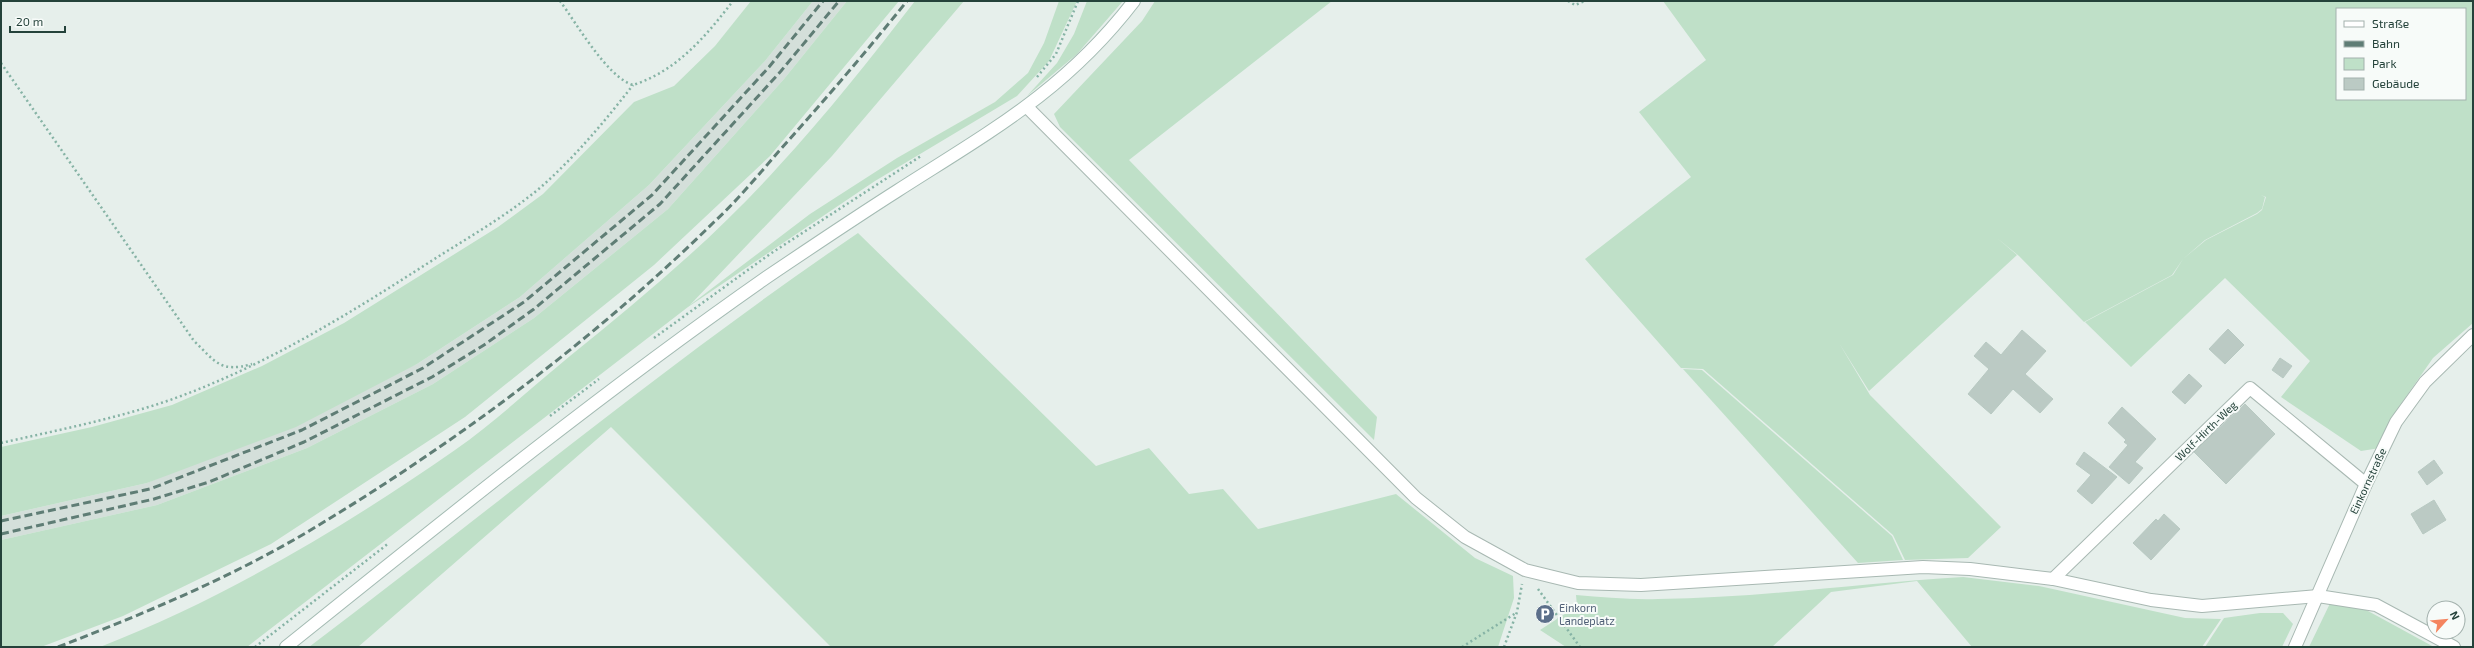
<svg xmlns="http://www.w3.org/2000/svg" width="2474" height="648" viewBox="0 0 2474 648" font-family="'Exo 2',sans-serif">
<style>
.built{fill:#d4dfda}
.green{fill:#bfe0c8;fill-rule:evenodd}
.building{fill:#bbcac4;stroke:#b8c9c2}
.lines{fill:none;stroke-linecap:round;stroke-linejoin:round}
.minor-casing{stroke:#a8b8b2;stroke-width:14}
.tertiary-casing{stroke:#a8b8b2;stroke-width:14}
.secondary-casing{stroke:#a4bbb3;stroke-width:14}
.path{stroke:#86b3a5;stroke-width:2.5;stroke-dasharray:2 3;stroke-linecap:butt}
.minor{stroke:#fff;stroke-width:12}
.tertiary{stroke:#fff;stroke-width:12}
.secondary{stroke:#fff;stroke-width:12}
.rail{stroke:#5f7d75;stroke-width:3;stroke-dasharray:8 4;stroke-linecap:butt}
.labels{text-anchor:middle;stroke-width:4;stroke-linejoin:round;paint-order:stroke}
.street-label{font-size:11px;fill:#24423a;stroke:#f7fbf9}
.service-label{font-size:11px;fill:#4e5e75;stroke:#f7fbf9;text-anchor:start}
</style>
<rect width="100%" height="100%" fill="#e6efeb"/>
<polygon class="built" points="813,1 847,1 784,79 668,209 534,318 433,384 307,448 157,505 1,540 1,516 147,483 417,364 520,297 649,185 765,61"/>
<g class="green">
<polygon points="751,1 813,1 765,61 649,185 520,297 417,364 296,427 147,483 1,516 1,447 92,427 172,405 262,366 344,323 498,227 543,194 634,102 674,86 715,46"/>
<polygon points="847,1 899,1 770,156 654,265 465,417 271,544 123,616 41,647 1,647 1,540 157,505 307,448 433,384 534,318 668,209 784,79"/>
<path d="M915,1H964L832,156L690,305L810,214L897,158L995,102L1028,73L1044,43L1059,1H1077L1049,61L1017,96L875,181L688,307L247,647H100C224,599 346,526 455,450C495,422 532,387 570,356C642,298 715,237 777,168C826,115 871,58 915,1Z"/>
<polygon points="1087,1 1123,1 1077,54 1027,96 1057,63 1074,34"/>
<polygon points="1155,1 1332,1 1129,160 1377,417 1374,440 1060,127 1054,114 1142,21"/>
<path d="M1663,1H2473V323L2433,358L2396,411L2380,448L2361,451L2281,397L2310,361L2225,278L2131,367L2085,322L2173,275L2183,259L2206,240L2257,214L2262,210L2266,197L2261,195L2265,197L2262,209L2257,213L2205,240L2183,259L2172,275L2084,322L2019,256L1997,238L2017,255L1869,391L1839,343L1870,395L2001,527L1968,558L1905,560L1893,535L1703,369L1681,368L1585,259L1691,177L1639,112L1706,60ZM2337,9H2465V99H2337Z"/>
<path d="M858,233L1096,466L1149,448L1189,494L1223,489L1258,529L1396,494L1475,558L1513,576L1514,598L1498,647H831L611,427L358,647H309C492,509 668,362 858,233Z"/>
<polygon points="1683,369 1702,370 1892,536 1903,560 1858,563"/>
<path d="M1963,577L2039,586L2185,618L2221,619L2202,647H1972L1917,581L1831,592L1772,647H1566L1540,630L1577,606L1576,595C1603,597 1631,600 1658,599C1760,598 1861,583 1963,577Z"/>
<polygon points="2335,593 2434,647 2309,647"/>
<polygon points="2260,613 2283,613 2293,624 2282,647 2205,647 2224,618"/>
</g>
<g class="building">
<polygon points="2228,329 2244,345 2225,364 2209,349"/>
<polygon points="2022,330 2046,351 2025,374 2053,399 2040,413 2013,389 1991,414 1968,394 1989,369 1974,356 1986,342 2001,355"/>
<polygon points="2280,358 2292,366 2283,378 2272,370"/>
<polygon points="2189,374 2202,386 2185,404 2172,392"/>
<polygon points="2245,404 2275,434 2226,484 2194,452"/>
<polygon points="2122,407 2156,439 2135,462 2143,468 2129,484 2109,467 2128,445 2124,442 2126,440 2108,423"/>
<polygon points="2084,452 2117,477 2092,504 2077,491 2091,475 2076,464"/>
<polygon points="2434,460 2443,473 2427,485 2418,472"/>
<polygon points="2434,500 2446,520 2423,534 2411,514"/>
<polygon points="2164,514 2180,529 2151,560 2133,543 2156,519 2158,521"/>
</g>
<g class="lines">
<g class="minor-casing">
<g id="minor">
<polyline points="1027,107 1416,498 1465,537 1525,570 1578,583 1641,585 1923,567 1970,569 2053,579 2151,600 2202,606 2318,596 2376,605 2454,647"/>
<polyline points="2053,579 2250,388 2366,484"/>
</g>
</g>
<g class="tertiary-casing">
<polyline id="tertiary" points="2295,647 2366,484 2396,422 2425,382 2473,335"/>
</g>
<g class="secondary-casing">
<path id="secondary" d="M286,647C444,520 601,393 767,277C810,248 853,219 897,191C989,132 1065,91 1134,1"/>
</g>
<g class="path">
<path d="M560,1C577,24 607,77 633,85C677,71 706,36 733,1"/>
<polyline points="1568,1 1575,5 1585,1"/>
<path d="M1,63L194,341C216,362 220,373 252,364"/>
<polyline points="1037,77 1056,54 1078,1"/>
<polyline points="654,338 770,254 921,156"/>
<polyline points="550,416 599,379"/>
<path d="M1,443C58,430 115,419 170,400C266,366 352,312 436,258C471,236 509,214 541,187C575,157 605,121 633,85"/>
<polyline points="1538,589 1580,647"/>
<polyline points="255,647 389,543"/>
<polyline points="1462,647 1516,613"/>
<polyline points="1504,647 1517,612 1522,584"/>
</g>
<use href="#minor" class="minor"/>
<use href="#tertiary" class="tertiary"/>
<use href="#secondary" class="secondary"/>
<g class="rail">
<polyline points="1,521 150,489 302,430 423,368 524,302 652,195 769,67 823,1"/>
<polyline points="1,534 154,499 209,482 304,442 432,377 484,345 534,309 660,204 781,71 839,1"/>
<path d="M58,647C143,614 230,578 309,531C454,444 593,341 714,222C738,200 759,174 780,150C824,101 866,52 907,1"/>
</g>
</g>
<defs>
<g id="parking-disc" transform="scale(1)"><circle r="9.5" fill="#5c6f8a" stroke="#f7fbf9"/><path d="M-3.5-5.5H1a3.5 3.5 0 0 1 0 7H-1V5.5H-3.5ZM-1-3.4V-.6H.8a1.4 1.4 0 0 0 0-2.8Z" fill="#fff"/></g>
</defs>
<g fill-rule="evenodd">
<use href="#parking-disc" x="1545" y="614"/>
</g>
<g class="labels">
<g class="street-label">
<text transform="translate(2206 431) rotate(-44)" y="4">Wolf-Hirth-Weg</text>
<text transform="translate(2368 481) rotate(-65)" y="4">Einkornstraße</text>
</g>
<g class="service-label">
<text x="1559" y="612">Einkorn<tspan x="1559" dy="13">Landeplatz</tspan></text>
</g>
</g>
<rect width="2474" height="648" fill="none" stroke="#24423a" stroke-width="4"/>
<rect x="2336" y="8" width="130" height="92" fill="#f7fbf9" stroke="#a3b1ad"/>
<rect x="2344" y="21" width="20" height="6" fill="#ffffff" stroke="#a3b1ad"/>
<text x="2372" y="28" font-size="12" fill="#24423a">Straße</text>
<rect x="2344" y="41" width="20" height="6" fill="#5f7d75" stroke="#a3b1ad"/>
<text x="2372" y="48" font-size="12" fill="#24423a">Bahn</text>
<rect x="2344" y="58" width="20" height="12" fill="#bfe0c8" stroke="#a3b1ad"/>
<text x="2372" y="68" font-size="12" fill="#24423a">Park</text>
<rect x="2344" y="78" width="20" height="12" fill="#bbcac4" stroke="#a3b1ad"/>
<text x="2372" y="88" font-size="12" fill="#24423a">Gebäude</text>
<g transform="translate(2446 620) rotate(63)"><circle r="19" fill="#f7fbf9" stroke="#a3b1ad"/>
<path d="M0-3L7 15L0 10L-7 15Z" fill="#f4845f"/>
<text y="-6" font-size="11" font-weight="bold" text-anchor="middle" fill="#24423a">N</text>
</g>
<path d="M10 26v6h55v-6" fill="none" stroke="#24423a" stroke-width="2"/>
<text x="16" y="26" font-size="12" fill="#24423a" stroke="#f7fbf9" stroke-width="3" paint-order="stroke">20 m</text>
</svg>
